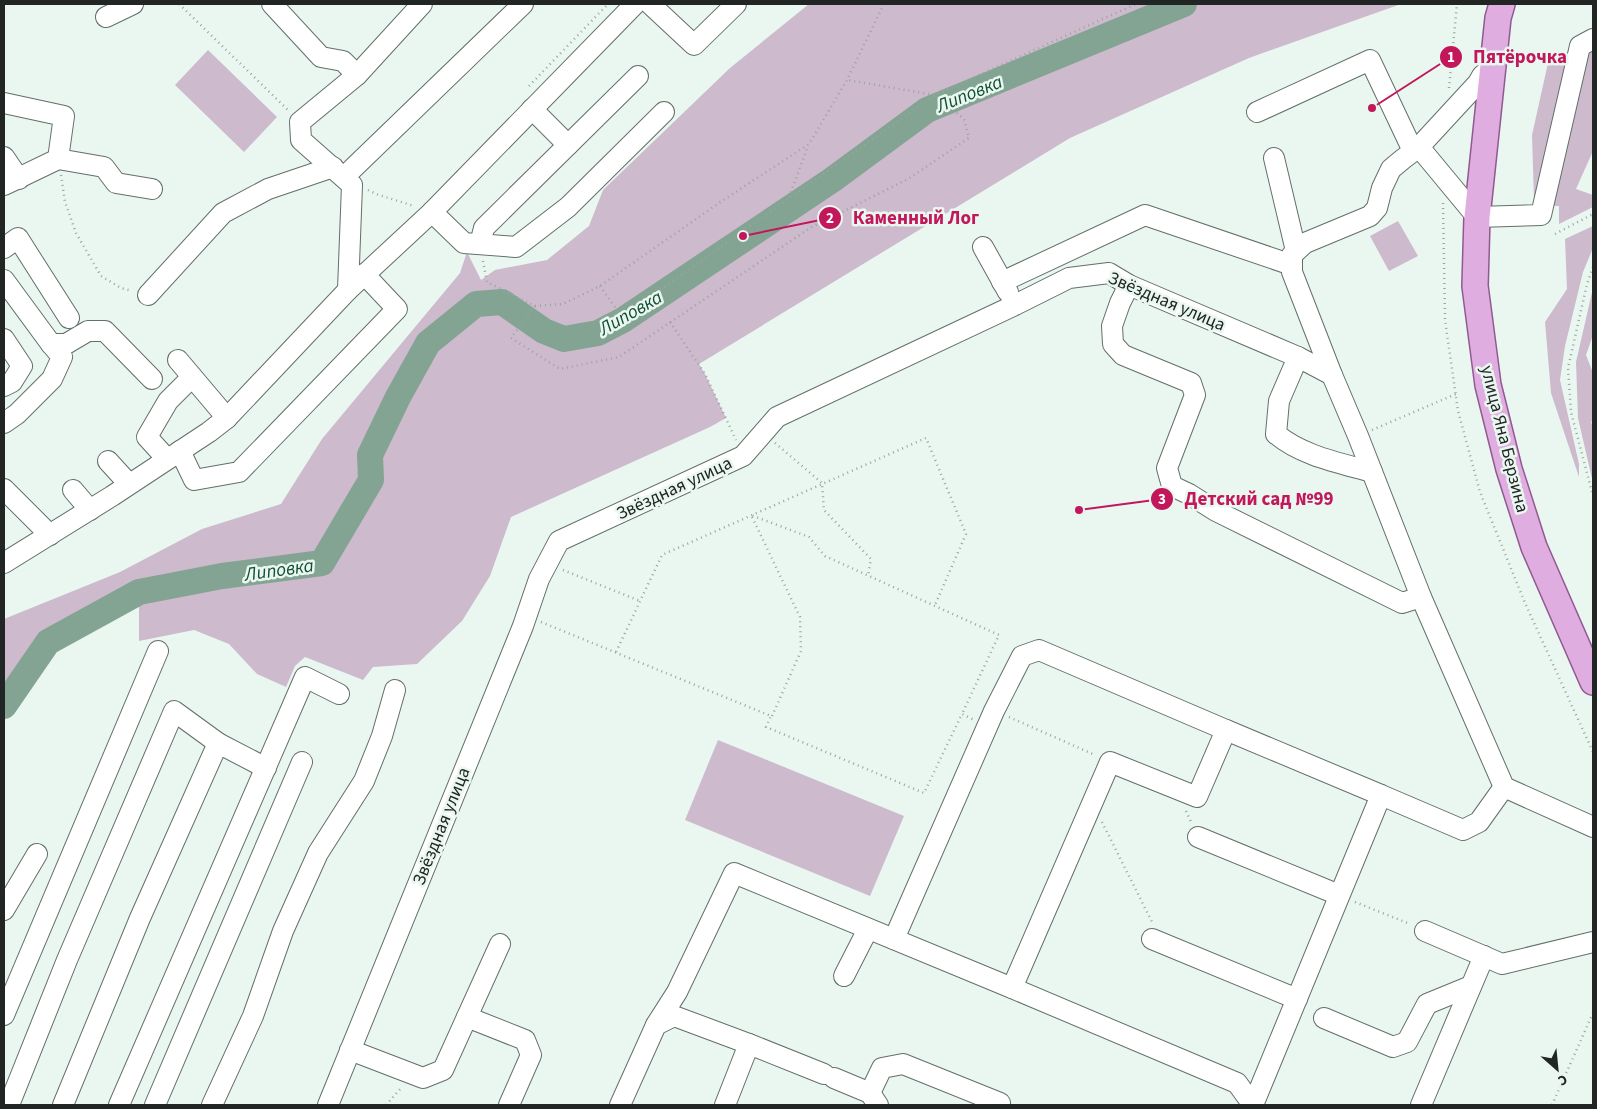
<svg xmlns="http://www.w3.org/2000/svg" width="1597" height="1109" viewBox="0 0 1597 1109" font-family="'Source Sans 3',sans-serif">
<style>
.green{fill:#cebacd}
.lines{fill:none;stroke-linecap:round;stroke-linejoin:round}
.river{stroke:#84a493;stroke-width:26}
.minor-casing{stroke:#636f68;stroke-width:22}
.major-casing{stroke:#905a91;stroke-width:28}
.path{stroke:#9aa49f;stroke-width:2.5;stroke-dasharray:1 4;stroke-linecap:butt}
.minor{stroke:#fff;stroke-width:20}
.major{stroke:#e0ade0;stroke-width:25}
.labels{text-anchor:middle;stroke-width:5;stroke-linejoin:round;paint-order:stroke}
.street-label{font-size:18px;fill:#212624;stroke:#e9f7f0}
.water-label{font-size:19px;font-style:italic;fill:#134f37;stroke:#e9f7f0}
.leader{fill:none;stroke:#c2185b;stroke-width:2}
.callout-dot{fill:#c2185b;stroke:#e9f7f0;stroke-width:2}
.mark-label{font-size:15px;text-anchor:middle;font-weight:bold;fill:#fff}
.callout-label{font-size:19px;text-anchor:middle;font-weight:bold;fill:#c2185b;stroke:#e9f7f0;stroke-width:5;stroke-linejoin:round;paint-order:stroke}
</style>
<rect width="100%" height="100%" fill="#e9f7f0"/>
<g class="green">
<polygon points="809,4 1401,4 1249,58 1070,138 699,364 705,374 726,418 710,427 511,517 490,576 462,621 417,664 373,667 363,680 305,657 295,666 286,687 257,674 229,644 194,630 139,641 139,592 48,642 4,706 4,619 120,572 202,529 281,504 322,439 460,273 467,252 481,280 495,270 547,260 589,226 603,190 730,68"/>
<polygon points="1593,46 1593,151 1576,189 1593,195 1593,207 1559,224 1559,206 1549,206 1585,51"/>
<polygon points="1574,48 1539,200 1534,200 1532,135 1548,63"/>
<polygon points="208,50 277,117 244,152 175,85"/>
<polygon points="1398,221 1418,256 1389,271 1370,236"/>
<polygon points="1593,226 1593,248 1583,272 1565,346 1560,380 1579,464 1579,477 1551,393 1545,322 1567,289 1565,239"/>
<polygon points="1593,288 1593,335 1586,355 1593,373 1593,420 1591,422 1593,427 1593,483 1578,418 1576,362"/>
<polygon points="718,740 904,816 870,896 685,820"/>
</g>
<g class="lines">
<polyline class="river" points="4,706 48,642 139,592 222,576 322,563 371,480 370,455 398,397 428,343 476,304 502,302 544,331 564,339 598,333 623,320 832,180 927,110 1184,4"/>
<g class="minor-casing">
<g id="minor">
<polyline points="272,4 321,57 343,61 357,75"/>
<polyline points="650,4 694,45 736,4"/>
<polyline points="106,17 133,4"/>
<polyline points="1493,66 1482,76 1478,83 1419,147 1403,159 1391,169 1382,188 1377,208 1370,216 1305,243 1292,255 1292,272 1332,375 1358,436 1421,597 1504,787 1593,827"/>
<polyline points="4,103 64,116 58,159 4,185"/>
<polyline points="532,109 568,145"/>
<polyline points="1257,112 1370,60 1413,151"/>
<polyline points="1419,147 1477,217 1541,215 1580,46 1593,39"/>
<polyline points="4,157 19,179"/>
<polyline points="1274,158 1296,251"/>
<polyline points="58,159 104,167 116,183 152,189"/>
<polyline points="344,177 523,4"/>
<polyline points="432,212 464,243 516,247 568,207 664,112"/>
<polyline points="480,244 484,228 638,76"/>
<polyline points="983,247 1008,292"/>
<polyline points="4,248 18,238 69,318"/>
<polyline points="4,280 51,344 66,344 88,331 105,331 152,379"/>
<polyline points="1002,282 1145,215 1292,265"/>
<polyline points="1129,285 1120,303 1112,326 1113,344 1123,355 1191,383 1195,395 1167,468 1172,486 1189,494 1216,511 1402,603 1421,597"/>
<polyline points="348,290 352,185 301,140 300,122 357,75 422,4"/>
<polyline points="148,295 223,213 268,189 333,167"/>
<polyline points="4,339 22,366 12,382 4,386"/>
<path d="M1298,357L1279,401L1276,434C1302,456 1340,463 1372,472"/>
<polyline points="178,360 227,418"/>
<polyline points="4,423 17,414 52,379 62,357 51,344"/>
<polyline points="180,451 194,480 239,472 397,309 364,274"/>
<polyline points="167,459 147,437 168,401 192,377"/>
<polyline points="108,461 129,484"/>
<polyline points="4,489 50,535"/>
<polyline points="73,490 90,510"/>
<polyline points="4,563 112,496 209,432 227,418 348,290 432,212 635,4"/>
<polyline points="218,743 266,768"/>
<polyline points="1198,837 1339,895"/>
<polyline points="4,910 37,854"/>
<polyline points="1425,931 1502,964 1593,942"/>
<polyline points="894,939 994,711 1022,656 1039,650 1226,730"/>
<polyline points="1152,939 1297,999"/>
<polyline points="844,976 868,929"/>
<polyline points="1012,988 1110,762 1197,797 1226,730 1381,795"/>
<polyline points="4,1015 158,651"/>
<polyline points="467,1017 525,1040 531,1055 509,1105"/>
<polyline points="1324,1018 1393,1047 1407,1042 1427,1004 1471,986"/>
<polyline points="656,1025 677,992 734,873 1012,988 1237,1083 1253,1105"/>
<polyline points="350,1050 423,1078 443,1070 500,944"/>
<polyline points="834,1078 870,1093 878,1105"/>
<polyline points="870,1093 882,1068 903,1064 1000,1103"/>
<polyline points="9,1105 67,960 174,711 218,743 140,918 63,1105"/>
<polyline points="119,1105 305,677 339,694"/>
<polyline points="155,1105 302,762"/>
<polyline points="212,1105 253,1016 283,931 318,853 364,781 382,736 395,690"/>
<polyline points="328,1105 523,626 539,579 559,541 743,456 777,417 1015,305 1069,278 1109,273 1129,285 1298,357 1332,375"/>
<polyline points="620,1105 656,1025 674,1016 749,1044"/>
<polyline points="725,1105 749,1044 824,1074"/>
<polyline points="1253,1105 1381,795 1463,830 1479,822 1504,787"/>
<polyline points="1421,1105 1484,956"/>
</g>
</g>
<g class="major-casing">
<polyline id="major" points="1502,4 1498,18 1477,217 1475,286 1488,385 1509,469 1534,547 1593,682"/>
</g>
<g class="path">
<polyline points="179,4 288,110"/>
<polyline points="529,86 608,4"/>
<polyline points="1449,88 1457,4"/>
<polyline points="61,175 65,202 76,233 101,276 121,288 132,291"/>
<polyline points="368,190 376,194 414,206"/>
<polyline points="789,197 808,146"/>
<polyline points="1443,203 1445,320 1458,411 1480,492 1525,603 1593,752"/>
<polyline points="1555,234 1593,214"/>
<polyline points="483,261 487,282 535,306 563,304 600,286 719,203 809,144 847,80 884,4"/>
<polyline points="1593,267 1587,284 1568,368 1571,412 1593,496"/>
<polyline points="600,286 622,317 935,95 1136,4"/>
<polyline points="535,306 511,338 560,369 619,357 810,228 908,179 969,138 964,119 935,95 847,80"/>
<polyline points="670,322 705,374 736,440"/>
<polyline points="1372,430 1456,394"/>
<polyline points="775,443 822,483 824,510 871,559 868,576"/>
<polyline points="563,570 640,601"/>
<polyline points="541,622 771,716 766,727 924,793 962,714 974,720"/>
<polyline points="616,652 662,555 926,438 966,534 935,605"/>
<polyline points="772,716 801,651 800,617 751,515 809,537 825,556 999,635 962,714"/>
<polyline points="1009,717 1095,755"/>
<polyline points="1186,811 1191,822"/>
<polyline points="1102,822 1152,922"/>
<polyline points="1355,902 1410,924"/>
<polyline points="386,1105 402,1087"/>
<polyline points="1552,1105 1593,1013"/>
</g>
<use href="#minor" class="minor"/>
<use href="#major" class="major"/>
</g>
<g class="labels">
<g class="street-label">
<text transform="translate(1167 301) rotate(23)" y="6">Звёздная улица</text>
<text transform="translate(1505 439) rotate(76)" y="6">улица Яна Берзина</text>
<text transform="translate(674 488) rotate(-25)" y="6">Звёздная улица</text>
<text transform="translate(441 826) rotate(-68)" y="6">Звёздная улица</text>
</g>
<g class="water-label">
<text transform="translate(969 93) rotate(-22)" y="7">Липовка</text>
<text transform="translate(630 312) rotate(-30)" y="7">Липовка</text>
<text transform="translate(279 569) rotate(-8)" y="7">Липовка</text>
</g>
</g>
<path class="leader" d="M1372 108L1451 57M743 236L830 218M1079 510L1162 499"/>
<g class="callout-dot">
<circle cx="1372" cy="108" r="5"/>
<circle cx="743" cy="236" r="5"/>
<circle cx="1079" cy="510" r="5"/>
<circle cx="1451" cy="57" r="12"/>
<circle cx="830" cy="218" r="12"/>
<circle cx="1162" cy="499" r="12"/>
</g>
<g class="mark-label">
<text x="1451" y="62">1</text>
<text x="830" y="223">2</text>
<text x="1162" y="504">3</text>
</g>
<g class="callout-label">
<text x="1520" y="63">Пятёрочка</text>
<text x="916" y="224">Каменный Лог</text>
<text x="1259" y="505">Детский сад №99</text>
</g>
<rect width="1597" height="1109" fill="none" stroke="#212624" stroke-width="10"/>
<g transform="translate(1557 1069) rotate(153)" stroke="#e9f7f0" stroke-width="4" paint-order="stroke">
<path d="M0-4L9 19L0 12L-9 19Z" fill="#212624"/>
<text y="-8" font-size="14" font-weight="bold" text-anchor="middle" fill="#212624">С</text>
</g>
</svg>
